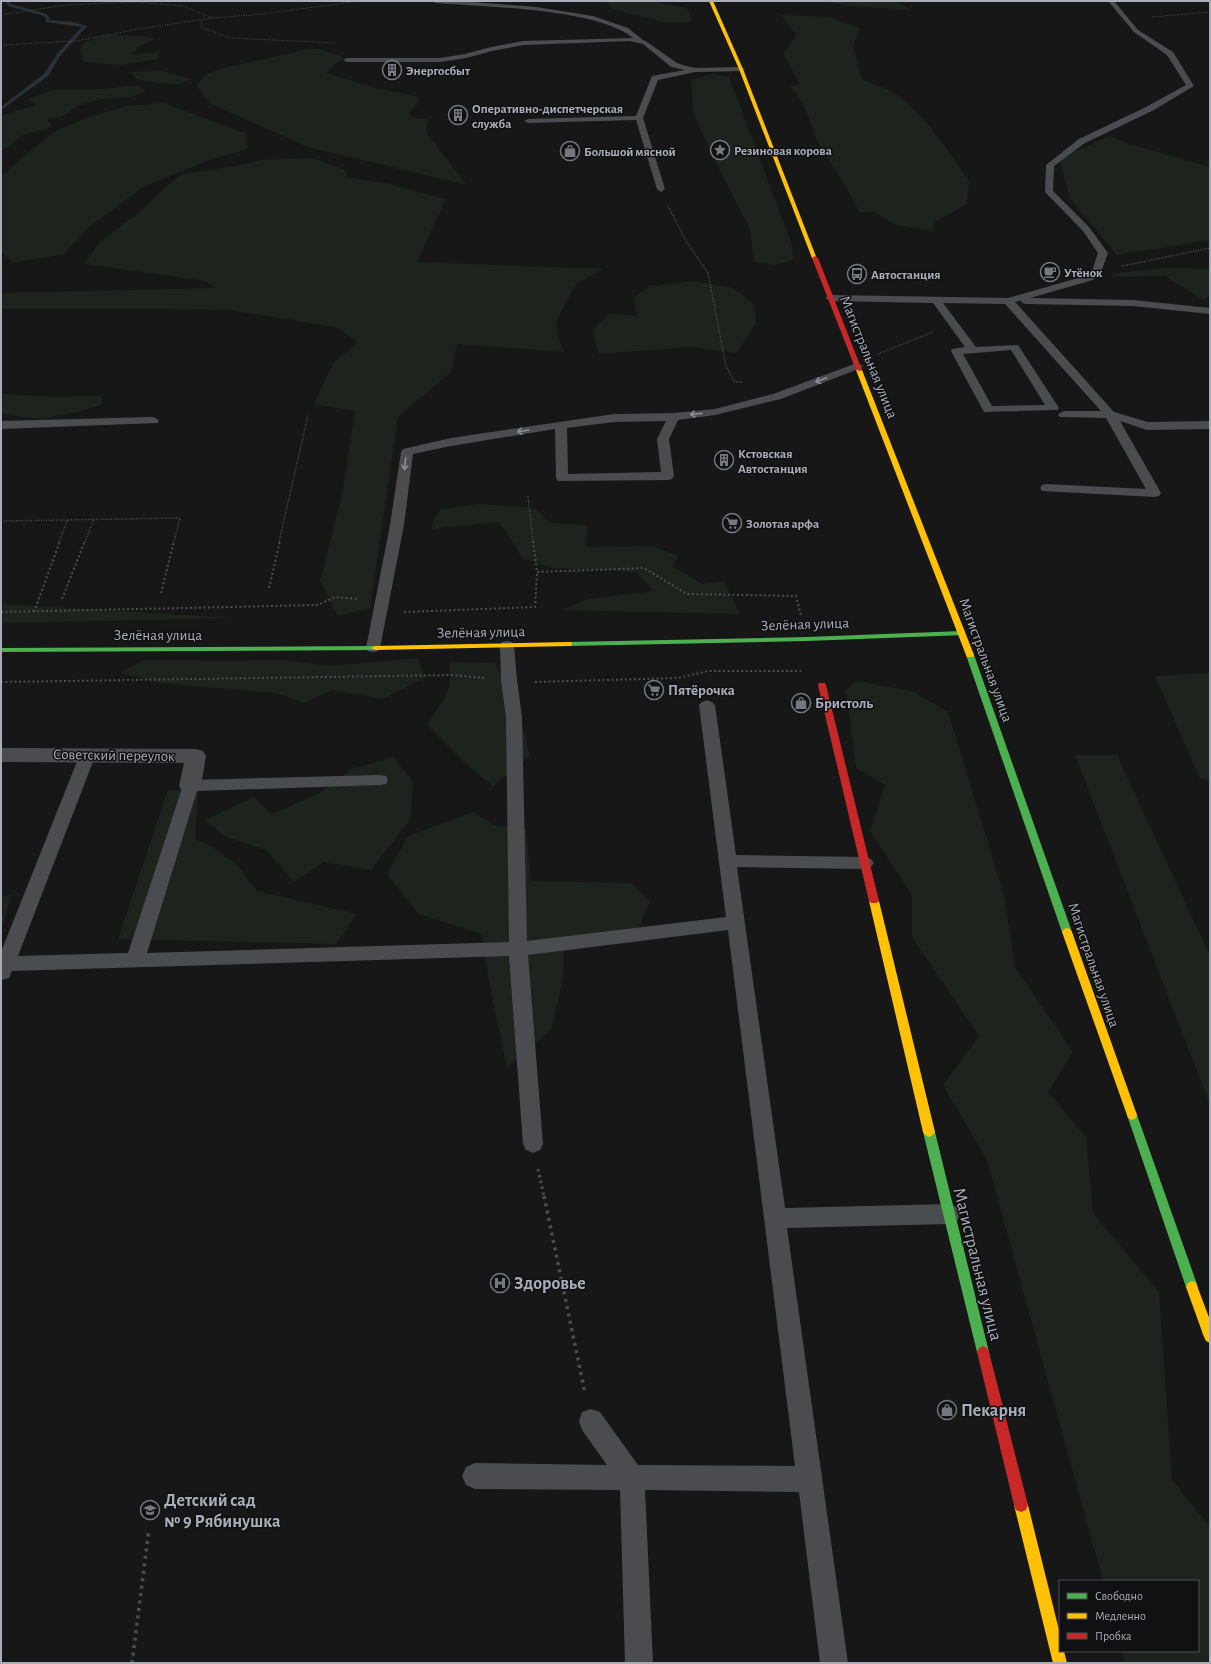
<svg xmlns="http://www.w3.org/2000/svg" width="1211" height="1664" viewBox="0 0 1211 1664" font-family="'Alegreya Sans',sans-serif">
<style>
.green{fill:#1d241e}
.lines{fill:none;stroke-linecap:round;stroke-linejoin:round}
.stream{fill:#2a3239;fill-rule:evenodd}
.path-far4{stroke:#4d4e52;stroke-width:1;stroke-dasharray:1 1.5;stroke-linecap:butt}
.path-far3{stroke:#4d4e52;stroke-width:1.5;stroke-dasharray:1 1.5;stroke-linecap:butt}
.path-far2{stroke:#4d4e52;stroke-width:2;stroke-dasharray:2 2.5;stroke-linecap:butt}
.path-far1{stroke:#4d4e52;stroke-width:3;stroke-dasharray:2.5 3.5;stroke-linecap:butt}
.path{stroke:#4d4e52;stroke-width:3.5;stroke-dasharray:3 4.5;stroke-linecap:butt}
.lane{fill:#4b4c50;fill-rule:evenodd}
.street{fill:#4b4c50;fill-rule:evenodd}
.fast{fill:#4caf50;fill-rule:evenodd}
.slow{fill:#ffc107;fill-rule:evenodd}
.jam{fill:#c62828;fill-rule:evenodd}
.oneway{stroke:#8c9099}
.labels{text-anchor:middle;stroke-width:3;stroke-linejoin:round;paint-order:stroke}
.far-poi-label{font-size:13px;font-weight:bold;fill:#a8adb8;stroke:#111113;text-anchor:start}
.street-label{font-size:15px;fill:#a8adb8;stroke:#111113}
.poi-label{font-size:15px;font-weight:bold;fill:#a8adb8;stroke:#111113;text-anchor:start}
.near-street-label{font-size:18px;fill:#a8adb8;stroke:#111113}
.near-poi-label{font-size:18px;font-weight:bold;fill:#a8adb8;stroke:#111113;text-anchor:start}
</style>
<rect width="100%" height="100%" fill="#171717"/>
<g class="green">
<polygon points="606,1 658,1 659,3 687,8 692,22 664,22 612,9"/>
<polygon points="824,1 895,1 912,10 848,6"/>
<path d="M781,15L829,17L860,28L853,46L862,79C874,85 890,89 901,98C929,121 949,152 969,181L967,204L933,223L935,232L896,225L873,211L860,213L848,190L816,139L808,115L797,94L790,87L800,84L783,54L797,35Z"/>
<polygon points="109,34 146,37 155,39 140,46 130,55 159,52 158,59 119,65 83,62 80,48 85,42"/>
<polygon points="309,49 319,49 342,56 342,59 335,64 326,73 376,88 419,97 417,105 408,114 418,119 428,119 426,132 467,185 308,147 211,104 196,85 207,74 224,68"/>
<polygon points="163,71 191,79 179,84 156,83 137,79 130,72"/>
<polygon points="713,74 729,77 792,245 793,260 776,265 754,262 750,229 716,163 694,115 691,80"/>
<polygon points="138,85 146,91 131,97 103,99 77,106 61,117 47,119 52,127 23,135 1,152 1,115 36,105 29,99 52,90 90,90"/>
<polygon points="163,103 245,133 248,149 212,159 143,187 89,227 64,254 13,263 1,251 1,178 15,164 54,132 89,117 126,106"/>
<polygon points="1110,136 1126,143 1210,167 1210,240 1117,255 1070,199 1059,158"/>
<polygon points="312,158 346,170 346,177 390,184 421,193 446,199 417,262 603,269 576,284 556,322 558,336 564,352 457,344 451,372 398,417 370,608 338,616 320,581 343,489 355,411 314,404 333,363 358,342 336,327 230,310 164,309 1,309 1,293 215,288 205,281 84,264 101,241 142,210 162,190 182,174 231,167 261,160"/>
<polygon points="1171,268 1210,269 1210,296 1203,300 1165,276 1107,277 1122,272"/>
<polygon points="693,281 733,288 754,304 756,323 737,353 689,347 598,354 593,329 609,314 637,316 634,298 650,285 657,286"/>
<polygon points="1,394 57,397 101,396 103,404 79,412 39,419 1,414"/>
<polygon points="481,504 534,508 550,523 587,525 586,547 653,546 678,556 673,567 703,584 724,581 740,614 562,610 588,599 654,591 636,572 552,568 522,558 507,532 499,522 431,529 434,518 441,509"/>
<polygon points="1,604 235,618 1,623"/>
<polygon points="418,658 425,678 382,699 332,690 304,703 277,693 161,683 120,673 144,660 236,661 281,660 332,666"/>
<polygon points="450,662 495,663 517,707 530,756 493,786 465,763 427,725 443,700 450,686"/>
<polygon points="1210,673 1210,780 1200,779 1155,676"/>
<polygon points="856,681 912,691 948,712 1004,895 1015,967 1073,1052 1048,1092 1086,1137 1093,1213 1159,1292 1172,1480 1210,1527 1210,1663 1125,1663 1122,1651 1198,1651 1198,1581 1103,1581 987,1160 943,1085 979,1036 912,937 912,895 870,831 885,785 856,768 846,690"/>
<polygon points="1075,755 1117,755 1210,956 1210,1105"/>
<polygon points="393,757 413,782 410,820 371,870 324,862 294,882 266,850 224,836 205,820 254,797 272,814 320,793 352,769"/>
<polygon points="168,790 198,791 195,839 213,847 237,865 257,891 357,914 336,944 118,939"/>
<polygon points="473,812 493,825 526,830 531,881 631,883 650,902 632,943 564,941 563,977 552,1028 507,1068 494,1007 481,934 419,914 387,874 408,836"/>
<polygon points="12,895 1,928 1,896"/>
</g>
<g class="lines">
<polygon class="stream" points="5,1 9,1 11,4 46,14 50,18 49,20 73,22 87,26 60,56 48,76 1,110 1,107 44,74 57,54 82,27 46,22 46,18 44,16 8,6"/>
<g class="path-far4">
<polyline points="1,15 65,5 135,2 183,6 212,18"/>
<polyline points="1152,17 1210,12"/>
<polyline points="202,20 201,27 229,38 337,43"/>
<polyline points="1,45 76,41 138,29 213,18 262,14 359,1"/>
</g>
<g class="path-far3">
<polyline points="668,206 686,241 708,273 726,366 735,382 743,382"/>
<polyline points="1122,266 1210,248"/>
<polyline points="878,354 933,332"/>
<polyline points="528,496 533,542"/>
<polyline points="1,521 180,518 174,542"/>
<polyline points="59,542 68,519"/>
<polyline points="85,542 94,519"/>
<polyline points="279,542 308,415"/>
</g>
<g class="path-far2">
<polyline points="533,541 537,572 644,568 687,594 796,596 801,615"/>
<polyline points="269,588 280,541"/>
<polyline points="161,593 174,541"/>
<polyline points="62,599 85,541"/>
<polyline points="1,612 318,605 335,597 359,599"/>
<polyline points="34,612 60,541"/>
<polyline points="404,612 535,607 537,572"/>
<polyline points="1,682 451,675 484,678"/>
<polyline points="535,682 678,678 708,671 801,671"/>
</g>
<polyline class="path-far1" points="538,1169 544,1197"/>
<g class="path">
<polyline points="544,1196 585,1393"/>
<polyline points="132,1663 149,1529"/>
</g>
<g class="lane">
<path d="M432,1H459L536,7L593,16L628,28L643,40L647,42L677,63L686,66L696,68L741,67L745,69L741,71L695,72L658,80L643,118L665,189L661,192L657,189L636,120L528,123L524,121L528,119L636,116L652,76L685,70L671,67L643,44L630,41L523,45L492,51L466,58L440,62H347L343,60L347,58H440L465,54L491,47L523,41L633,38C596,8 484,7 435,3Z"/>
<path d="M1108,1H1114L1138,30L1173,52L1194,86L1152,111L1085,143L1054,166L1053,191L1089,227L1108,253L1101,272L1093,280L1030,298L1133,300L1210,308V314L1133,306L1026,304L1022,303L1021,300L1015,302L1114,412L1148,422L1210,421V429L1147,430L1120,421L1161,493L1159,496L1155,497L1042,491L1040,488L1042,485L1046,484L1146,489L1106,418L1060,417L1058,415L1060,413L1064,411H1101L1005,304L943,303L976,347L1018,345L1059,408L1057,410L984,412L951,351L952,349L965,347L933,303L830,301L825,298L830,295L1008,298L1085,276L1092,271L1098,253L1083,231L1045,192L1046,165L1079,139L1146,107L1186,85L1167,55L1134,32ZM1011,350L1045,405L992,406L963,354Z"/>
<path d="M857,363L863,366L861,368L781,399L715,415L678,420L669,439L674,476L672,479L668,480L558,481L556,478L555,429L451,446L413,454L404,525L380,648L378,651L373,652L368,651L366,648L390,525L401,452L403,449L451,438L614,414L674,413L715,409L773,394ZM666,421L657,439L661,472L568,474L567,428L614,422Z"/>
<polygon points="153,417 157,419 159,421 157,423 1,429 1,421"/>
<polygon points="507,641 512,642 514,645 517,680 522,717 527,941 726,917 699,705 702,702 707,700 712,702 715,705 736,855 865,857 871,859 874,863 871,867 865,869 737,867 785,1208 949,1204 957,1207 960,1214 957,1221 949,1224 787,1228 848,1663 820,1663 799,1492 645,1490 653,1663 625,1663 620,1490 475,1489 466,1485 462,1476 466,1467 475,1463 607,1465 582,1430 579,1421 582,1412 591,1409 600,1412 638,1465 795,1466 728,930 528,955 543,1144 540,1150 533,1153 526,1150 523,1144 509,956 12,971 9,978 1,980 1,952 80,754 82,750 88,749 94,750 96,754 18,956 128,953 184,782 190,780 380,775 386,776 388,780 386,784 380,785 197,791 147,953 509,942 506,717 501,680 500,645 502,642"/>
</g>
<polygon class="street" points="1,748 196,749 203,751 206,756 201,786 198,791 190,793 182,791 179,786 184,763 1,762"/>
<g class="fast">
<polygon points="962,631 965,631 965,635 807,641 568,646 564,644 568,642 807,637"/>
<polygon points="375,646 378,646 379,648 378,650 1,652 1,648"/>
<polygon points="967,653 973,653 974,655 1072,932 1070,935 1064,935 1062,932 966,655"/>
<polygon points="1132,1110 1136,1112 1137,1115 1198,1287 1196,1291 1192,1293 1188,1291 1186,1287 1127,1115 1128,1112"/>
<polygon points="929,1127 933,1129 935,1132 989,1352 987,1356 983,1358 979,1356 977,1352 923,1132 925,1129"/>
</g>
<g class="slow">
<polygon points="709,1 713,1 743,69 817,259 812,258 739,69"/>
<polygon points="857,369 862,370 974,655 973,657 967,657 966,655 856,370"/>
<polygon points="568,642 571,642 572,644 571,646 375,650 371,648 375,646"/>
<polygon points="874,898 877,899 879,901 935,1132 933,1135 929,1137 925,1135 923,1132 869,901 871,899"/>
<polygon points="1067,928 1070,929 1072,932 1137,1115 1136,1118 1132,1120 1128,1118 1127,1115 1062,932 1064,929"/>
<polygon points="1192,1281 1196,1283 1210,1320 1210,1343 1206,1341 1204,1337 1186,1287 1188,1283"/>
<polygon points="1021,1498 1026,1500 1028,1505 1060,1634 1060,1651 1064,1651 1067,1663 1053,1663 1014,1505 1016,1500"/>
</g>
<g class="jam">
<polygon points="815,256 818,258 862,370 861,371 856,370 812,258"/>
<polygon points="819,683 825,683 826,685 879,901 877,903 871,903 869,901 818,685"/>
<polygon points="983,1346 987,1348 989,1352 1028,1505 1026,1510 1021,1512 1016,1510 1014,1505 977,1352 979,1348"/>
</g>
</g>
<defs><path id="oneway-shaft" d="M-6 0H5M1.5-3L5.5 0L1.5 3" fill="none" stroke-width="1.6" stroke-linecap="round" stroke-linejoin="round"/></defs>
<g class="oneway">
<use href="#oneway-shaft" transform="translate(821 380) rotate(159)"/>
<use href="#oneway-shaft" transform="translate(696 414) rotate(173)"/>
<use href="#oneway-shaft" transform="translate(523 431) rotate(171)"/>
<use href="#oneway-shaft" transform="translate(405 464) rotate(97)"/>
</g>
<defs>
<g id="building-ring" transform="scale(1)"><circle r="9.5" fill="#111113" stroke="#757880" stroke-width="1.5"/><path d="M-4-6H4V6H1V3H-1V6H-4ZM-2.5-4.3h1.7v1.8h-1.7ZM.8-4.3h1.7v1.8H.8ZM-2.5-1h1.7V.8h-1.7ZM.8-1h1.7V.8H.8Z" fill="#757880"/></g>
<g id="sight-ring" transform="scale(1)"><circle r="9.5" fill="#111113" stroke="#757880" stroke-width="1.5"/><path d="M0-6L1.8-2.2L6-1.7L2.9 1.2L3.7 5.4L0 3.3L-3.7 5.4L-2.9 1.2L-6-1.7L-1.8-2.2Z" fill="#757880"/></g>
<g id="shop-ring" transform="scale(1)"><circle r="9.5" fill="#111113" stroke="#757880" stroke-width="1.5"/><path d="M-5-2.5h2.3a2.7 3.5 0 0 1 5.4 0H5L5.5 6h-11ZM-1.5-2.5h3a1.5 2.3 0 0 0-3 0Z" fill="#757880"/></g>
<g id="cafe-ring" transform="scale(1)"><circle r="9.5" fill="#111113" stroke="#757880" stroke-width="1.5"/><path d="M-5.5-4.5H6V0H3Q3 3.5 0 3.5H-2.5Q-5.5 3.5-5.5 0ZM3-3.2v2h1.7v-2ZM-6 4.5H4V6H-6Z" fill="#757880"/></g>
<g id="bus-ring" transform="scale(1)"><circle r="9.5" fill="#111113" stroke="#757880" stroke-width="1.5"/><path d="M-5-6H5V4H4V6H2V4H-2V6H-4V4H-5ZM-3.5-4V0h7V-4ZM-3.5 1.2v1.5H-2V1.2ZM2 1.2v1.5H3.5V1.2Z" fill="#757880"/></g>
<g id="supermarket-ring" transform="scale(1)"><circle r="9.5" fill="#111113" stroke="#757880" stroke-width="1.5"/><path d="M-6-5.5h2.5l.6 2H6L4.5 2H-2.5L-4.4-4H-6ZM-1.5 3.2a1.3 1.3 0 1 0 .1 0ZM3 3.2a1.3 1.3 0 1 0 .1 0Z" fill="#757880"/></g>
<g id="hospital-ring" transform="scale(1)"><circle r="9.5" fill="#111113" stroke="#757880" stroke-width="1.5"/><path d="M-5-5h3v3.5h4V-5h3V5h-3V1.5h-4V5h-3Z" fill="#757880"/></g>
<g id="school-ring" transform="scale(1)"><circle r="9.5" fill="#111113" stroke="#757880" stroke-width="1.5"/><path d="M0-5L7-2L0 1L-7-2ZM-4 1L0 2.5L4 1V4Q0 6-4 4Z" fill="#757880"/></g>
</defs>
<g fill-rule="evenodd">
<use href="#building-ring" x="392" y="70"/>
<use href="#building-ring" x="458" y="115"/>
<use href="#sight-ring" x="720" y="150"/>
<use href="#shop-ring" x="570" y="151"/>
<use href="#cafe-ring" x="1050" y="272"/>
<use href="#bus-ring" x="857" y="274"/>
<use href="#building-ring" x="724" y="460"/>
<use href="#supermarket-ring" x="732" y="523"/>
<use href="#supermarket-ring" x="654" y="690"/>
<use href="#shop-ring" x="801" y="703"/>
<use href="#hospital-ring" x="500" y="1283"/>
<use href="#shop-ring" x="947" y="1410"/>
<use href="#school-ring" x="150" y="1510"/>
</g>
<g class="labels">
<g class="far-poi-label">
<text x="406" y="75">Энергосбыт</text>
<text x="472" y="113">Оперативно-диспетчерская<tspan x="472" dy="15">служба</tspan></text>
<text x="734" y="155">Резиновая корова</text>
<text x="584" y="156">Большой мясной</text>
<text x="1064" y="277">Утёнок</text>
<text x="871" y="279">Автостанция</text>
<text x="738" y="458">Кстовская<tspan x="738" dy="15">Автостанция</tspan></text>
<text x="746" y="528">Золотая арфа</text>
</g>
<g class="street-label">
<text transform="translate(869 357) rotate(68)" y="5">Магистральная улица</text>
<text transform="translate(805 624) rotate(-2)" y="5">Зелёная улица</text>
<text transform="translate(481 632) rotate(-1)" y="5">Зелёная улица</text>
<text x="158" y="640">Зелёная улица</text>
<text transform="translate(986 660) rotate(70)" y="5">Магистральная улица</text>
<text transform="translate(114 755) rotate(1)" y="5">Советский переулок</text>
<text transform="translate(1094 965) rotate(71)" y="5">Магистральная улица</text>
</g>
<g class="poi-label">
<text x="668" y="695">Пятёрочка</text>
<text x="815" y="708">Бристоль</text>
</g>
<g class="near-street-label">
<text transform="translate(978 1264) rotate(76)" y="6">Магистральная улица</text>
</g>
<g class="near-poi-label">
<text x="514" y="1289">Здоровье</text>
<text x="961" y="1416">Пекарня</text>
<text x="164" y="1506">Детский сад<tspan x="164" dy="21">№ 9 Рябинушка</tspan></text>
</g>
</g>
<rect width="1211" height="1664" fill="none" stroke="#a8adb8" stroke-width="4"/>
<rect x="1059" y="1580" width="140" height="72" fill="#111113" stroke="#4d4f55"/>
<rect x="1067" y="1593" width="20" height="6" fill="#4caf50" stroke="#4d4f55"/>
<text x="1095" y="1600" font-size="12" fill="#a8adb8">Свободно</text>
<rect x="1067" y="1613" width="20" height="6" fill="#ffc107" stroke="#4d4f55"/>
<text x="1095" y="1620" font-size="12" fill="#a8adb8">Медленно</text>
<rect x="1067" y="1633" width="20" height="6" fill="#c62828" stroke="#4d4f55"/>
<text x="1095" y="1640" font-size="12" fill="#a8adb8">Пробка</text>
</svg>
